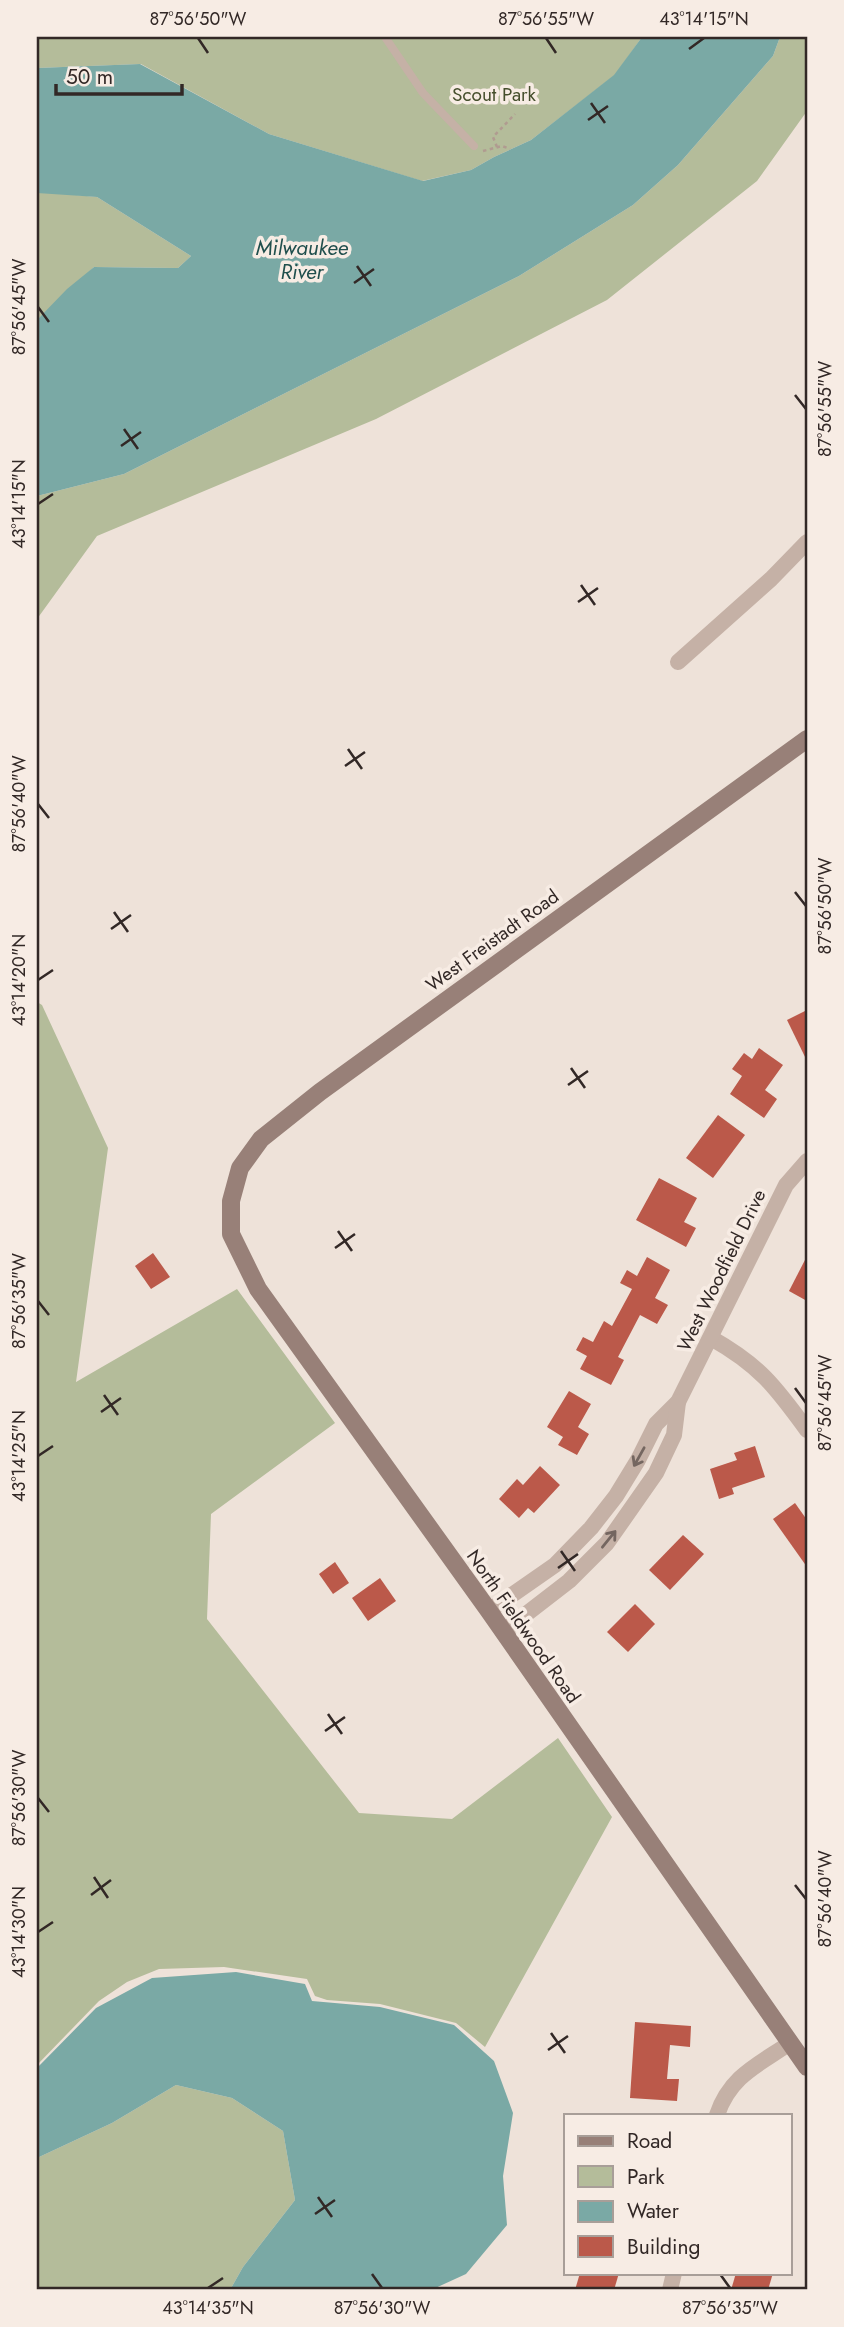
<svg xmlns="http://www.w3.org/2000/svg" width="844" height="2327" viewBox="0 0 844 2327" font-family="Jost,sans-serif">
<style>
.green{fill:#b4bc9a}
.water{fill:#7aa9a5}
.building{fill:#bb594a}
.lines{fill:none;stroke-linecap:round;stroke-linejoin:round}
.path{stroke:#b09b90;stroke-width:2.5;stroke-dasharray:3.5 3.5;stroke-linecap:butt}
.lane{stroke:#c5b1a6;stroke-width:8}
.street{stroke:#c5b1a6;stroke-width:16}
.secondary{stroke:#988078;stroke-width:18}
.oneway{stroke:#746660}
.ticks{fill:none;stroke:#322826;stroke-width:2.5}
.labels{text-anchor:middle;stroke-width:7;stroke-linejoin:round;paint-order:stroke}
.park-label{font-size:19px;fill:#454e2c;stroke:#f7ece4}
.street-label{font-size:19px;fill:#322826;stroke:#f7ece4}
.water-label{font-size:21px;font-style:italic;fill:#204f4d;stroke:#f7ece4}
.neatline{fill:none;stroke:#322826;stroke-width:2.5}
.ticks-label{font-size:18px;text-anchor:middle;fill:#322826}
</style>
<rect width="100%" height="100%" fill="#eee2d9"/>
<g class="green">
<polygon points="37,37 642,37 615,75 531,140 494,157 471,170 422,181 269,134 141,64 37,68"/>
<polygon points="780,37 807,37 807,111 757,181 607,300 376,419 97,536 37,619 37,496 124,474 519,276 633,205 678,165 773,56"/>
<polygon points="45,192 97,197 191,256 178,268 94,267 37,320 37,193"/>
<polygon points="37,1002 42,1005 108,1148 76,1382 237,1289 335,1423 211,1514 207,1619 359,1813 452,1819 558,1738 612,1817 485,2047 456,2023 380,2004 327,2000 315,1996 307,1979 224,1967 159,1969 127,1982 99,2001 37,2065"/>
<polygon points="176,2085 232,2098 283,2131 295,2200 243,2267 230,2290 37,2290 37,2158 112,2123"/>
</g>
<g class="water">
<polygon points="642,37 780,37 773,56 678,165 633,205 519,276 124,474 37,496 37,320 67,289 94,267 178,268 191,256 97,197 37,193 37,68 140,64 269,134 423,181 471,170 494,157 531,140 614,75"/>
<polygon points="236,1972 305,1984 312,2001 380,2007 454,2025 494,2061 513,2113 503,2176 507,2225 466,2274 431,2290 230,2290 243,2267 295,2200 283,2131 232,2098 176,2085 112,2123 37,2158 37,2068 96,2008 152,1978"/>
</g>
<g class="building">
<polygon points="807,1010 807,1061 787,1020"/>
<polygon points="759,1048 783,1065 765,1090 777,1099 764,1118 730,1094 742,1076 732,1069 744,1053 752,1059"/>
<polygon points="718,1115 745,1135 713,1178 686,1158"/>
<polygon points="659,1178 697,1198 684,1222 696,1228 686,1247 636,1220"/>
<polygon points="153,1253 170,1277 151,1289 135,1266"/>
<polygon points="807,1256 807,1301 789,1291"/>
<polygon points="647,1257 670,1270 655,1298 668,1305 657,1324 640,1315 618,1357 624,1360 611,1385 580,1369 587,1356 576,1350 583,1337 593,1342 604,1321 612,1326 632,1289 620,1283 627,1270 637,1276"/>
<polygon points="569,1391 591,1404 578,1427 589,1434 577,1455 558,1445 563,1437 547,1427"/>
<polygon points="755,1446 765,1477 732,1488 734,1494 719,1499 710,1469 737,1460 734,1453"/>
<polygon points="540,1466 560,1485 534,1513 528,1508 519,1518 499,1499 517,1479 523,1485"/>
<polygon points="795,1503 807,1520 807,1567 773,1519"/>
<polygon points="683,1535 704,1554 670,1590 649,1570"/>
<polygon points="335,1562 349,1583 333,1594 319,1574"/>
<polygon points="380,1578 396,1601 368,1621 352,1598"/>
<polygon points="635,1604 655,1624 628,1652 607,1632"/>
<polygon points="635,2022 691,2026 690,2047 670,2045 667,2079 679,2079 677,2101 630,2098"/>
<polygon points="580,2273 619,2273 614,2290 575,2290"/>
<polygon points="736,2273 773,2273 768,2290 731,2290"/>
</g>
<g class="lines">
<g class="path">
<polyline points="497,147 493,137 515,114"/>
<polyline points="483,151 502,146 510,149"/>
</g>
<polyline class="lane" points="385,37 423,93 474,146"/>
<g class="street">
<polyline points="678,662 771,579 807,542"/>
<path d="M711,1338C759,1365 775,1386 807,1430"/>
<polyline points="489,1611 555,1565 591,1528 616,1496 638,1460 656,1424 678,1402 786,1185 807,1161"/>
<polyline points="503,1632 569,1581 607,1543 656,1473 674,1435 678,1402"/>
<path d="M717,2115C730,2076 758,2065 790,2043"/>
<polyline points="670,2290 674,2273"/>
</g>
<polyline class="secondary" points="807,739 320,1092 261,1139 240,1168 231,1201 231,1234 258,1289 489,1611 807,2067"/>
</g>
<defs><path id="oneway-shaft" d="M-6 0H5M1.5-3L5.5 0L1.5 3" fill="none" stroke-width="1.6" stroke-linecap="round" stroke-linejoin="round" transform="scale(1.75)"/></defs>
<g class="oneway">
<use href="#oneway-shaft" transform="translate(639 1457) rotate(119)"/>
<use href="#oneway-shaft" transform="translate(609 1539) rotate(-51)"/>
</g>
<path class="ticks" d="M198,38L208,53M546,38L556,53M689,49L704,38M591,103L605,123M588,120L608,106M357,266L371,286M354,283L374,269M38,307L49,322M795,395L806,409M124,429L138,449M121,446L141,432M38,504L53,494M581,585L595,605M578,602L598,588M348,749L362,769M345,766L365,752M38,804L49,818M795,892L806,906M114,912L128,932M111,929L131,915M38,980L53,970M571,1068L585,1088M568,1085L588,1071M338,1231L352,1251M335,1248L355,1234M38,1301L49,1315M795,1388L806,1403M104,1395L118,1415M101,1412L121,1398M38,1456L53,1446M561,1551L575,1571M558,1568L578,1554M328,1714L342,1734M325,1731L345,1717M38,1798L49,1812M94,1877L108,1898M795,1885L806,1899M91,1895L111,1880M38,1932L53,1922M551,2033L565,2053M548,2050L568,2036M318,2197L332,2217M315,2214L335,2200M372,2274L382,2288M720,2274L730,2288M208,2288L223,2278"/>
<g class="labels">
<g class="park-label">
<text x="494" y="101">Scout Park</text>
</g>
<g class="street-label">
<text transform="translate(492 940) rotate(-36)" y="7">West Freistadt Road</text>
<text transform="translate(721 1270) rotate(-64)" y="7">West Woodfield Drive</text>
<text transform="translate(524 1626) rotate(55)" y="7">North Fieldwood Road</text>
</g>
<g class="water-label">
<text x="302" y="255">Milwaukee<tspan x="302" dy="24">River</tspan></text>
</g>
</g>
<rect width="844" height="2327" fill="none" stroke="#f7ece4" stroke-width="77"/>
<rect x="564" y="2114" width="228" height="161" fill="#f7ece4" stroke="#a89e98" stroke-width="2"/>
<rect x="578" y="2136" width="35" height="10" fill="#988078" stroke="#a89e98" stroke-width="2"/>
<text x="627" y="2148" font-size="21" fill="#322826">Road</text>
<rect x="578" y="2166" width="35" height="21" fill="#b4bc9a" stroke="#a89e98" stroke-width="2"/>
<text x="627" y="2184" font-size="21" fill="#322826">Park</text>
<rect x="578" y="2201" width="35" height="21" fill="#7aa9a5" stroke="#a89e98" stroke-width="2"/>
<text x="627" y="2218" font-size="21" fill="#322826">Water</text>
<rect x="578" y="2236" width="35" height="21" fill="#bb594a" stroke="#a89e98" stroke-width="2"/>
<text x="627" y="2254" font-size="21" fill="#322826">Building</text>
<path d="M56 84v10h126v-10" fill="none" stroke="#322826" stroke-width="3.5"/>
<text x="66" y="84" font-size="21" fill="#322826" stroke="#f7ece4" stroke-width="5" paint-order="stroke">50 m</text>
<rect x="38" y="38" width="768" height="2250" class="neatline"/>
<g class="ticks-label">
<text x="198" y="25">87°56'50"W</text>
<text x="546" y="25">87°56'55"W</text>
<text x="704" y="25">43°14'15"N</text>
<text transform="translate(19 307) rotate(-90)" y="6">87°56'45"W</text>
<text transform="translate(825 409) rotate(-90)" y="6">87°56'55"W</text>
<text transform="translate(19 504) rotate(-90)" y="6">43°14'15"N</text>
<text transform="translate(19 804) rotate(-90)" y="6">87°56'40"W</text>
<text transform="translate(825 906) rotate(-90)" y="6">87°56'50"W</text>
<text transform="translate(19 980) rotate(-90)" y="6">43°14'20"N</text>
<text transform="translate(19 1301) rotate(-90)" y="6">87°56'35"W</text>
<text transform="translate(825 1403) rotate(-90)" y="6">87°56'45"W</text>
<text transform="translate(19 1456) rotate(-90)" y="6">43°14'25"N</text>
<text transform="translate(19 1798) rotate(-90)" y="6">87°56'30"W</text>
<text transform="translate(825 1899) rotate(-90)" y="6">87°56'40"W</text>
<text transform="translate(19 1932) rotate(-90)" y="6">43°14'30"N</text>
<text x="208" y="2314">43°14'35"N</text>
<text x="382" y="2314">87°56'30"W</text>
<text x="730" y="2314">87°56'35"W</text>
</g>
</svg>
